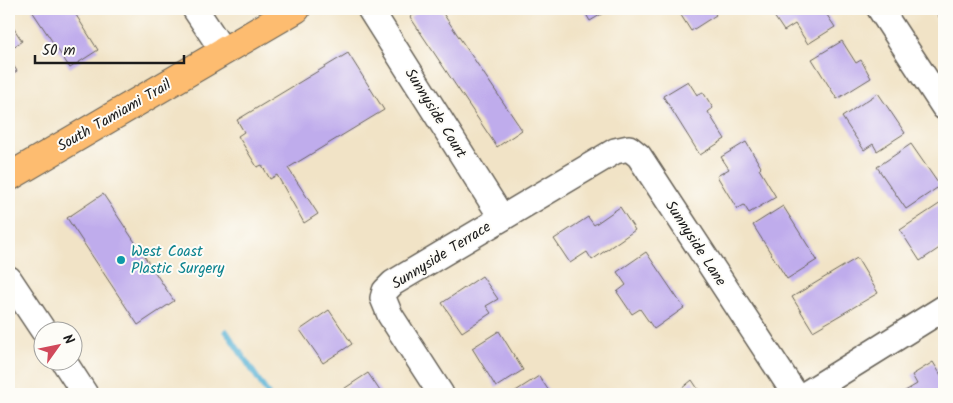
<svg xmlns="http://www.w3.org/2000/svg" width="953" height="403" viewBox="0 0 953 403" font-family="Kalam,sans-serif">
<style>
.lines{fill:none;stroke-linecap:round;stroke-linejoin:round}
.stream{stroke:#58b2d5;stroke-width:5.5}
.building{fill:#bfacec}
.minor-casing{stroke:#676258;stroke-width:28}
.major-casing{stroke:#676258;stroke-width:30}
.minor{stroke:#fff;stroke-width:25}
.major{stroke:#fdbc6f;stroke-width:28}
.culture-dot{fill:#0f9aa8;stroke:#fdfcf7;stroke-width:2}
.labels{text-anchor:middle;stroke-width:4;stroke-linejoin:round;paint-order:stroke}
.street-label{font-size:15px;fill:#1c1c1c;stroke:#fdfcf7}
.culture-label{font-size:15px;fill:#0d838f;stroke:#fdfcf7;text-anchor:start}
</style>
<rect width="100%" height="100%" fill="#fdfcf7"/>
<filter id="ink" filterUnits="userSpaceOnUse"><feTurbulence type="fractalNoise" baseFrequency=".02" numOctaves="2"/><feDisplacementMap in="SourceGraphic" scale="10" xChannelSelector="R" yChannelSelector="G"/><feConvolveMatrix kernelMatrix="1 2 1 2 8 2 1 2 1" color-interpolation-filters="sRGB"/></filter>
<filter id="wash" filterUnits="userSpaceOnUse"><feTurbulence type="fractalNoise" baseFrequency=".0096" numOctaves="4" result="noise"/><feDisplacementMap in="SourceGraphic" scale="20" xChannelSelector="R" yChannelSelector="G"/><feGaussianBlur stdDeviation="1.12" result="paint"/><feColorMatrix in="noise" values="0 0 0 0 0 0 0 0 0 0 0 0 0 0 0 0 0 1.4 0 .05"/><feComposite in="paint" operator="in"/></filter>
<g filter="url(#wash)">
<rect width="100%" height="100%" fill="#f1e3c6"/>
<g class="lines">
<polyline class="stream" points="226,331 268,394"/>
</g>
<g id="blocks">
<g class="building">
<polygon points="35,9 86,9 76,15 98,50 70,68 32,11"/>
<polygon points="422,9 440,9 522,130 497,147 410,17"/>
<polygon points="583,9 610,9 590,21"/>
<polygon points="677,9 712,9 716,15 691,31"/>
<polygon points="779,9 823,9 835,27 808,44 795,24 784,31 772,13"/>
<polygon points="934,9 944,9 944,25"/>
<polygon points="9,21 22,41 9,50"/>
<polygon points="842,41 856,63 861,60 871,78 837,99 812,59"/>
<polygon points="348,53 384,110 288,168 318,214 304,223 277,175 270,179 262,165 257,167 238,136 244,132 237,120"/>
<polygon points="9,59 17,71 9,76"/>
<polygon points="688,81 697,95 703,92 713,108 708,112 725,139 700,155 663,96"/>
<polygon points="878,93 905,133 877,151 873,144 864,150 842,117"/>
<polygon points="746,142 761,167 759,169 776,197 749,213 744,205 737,209 717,176 729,169 721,157"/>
<polygon points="911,144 940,186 906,209 877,167"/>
<polygon points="103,194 174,301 138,325 67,218"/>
<polygon points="944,201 944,245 920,261 900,230"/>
<polygon points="783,206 817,260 787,279 753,225"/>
<polygon points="620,207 635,230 592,260 587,252 570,263 554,239 588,217 594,225"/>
<polygon points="646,252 684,308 654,329 640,309 632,314 617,292 626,285 617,272"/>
<polygon points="857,258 878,293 813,331 792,297"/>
<polygon points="482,276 498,299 486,306 491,313 462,332 442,303"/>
<polygon points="329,310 352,344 323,363 300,330"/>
<polygon points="499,331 523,370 496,387 472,348"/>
<polygon points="933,362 944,380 944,390 938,394 900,394 917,384 912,375"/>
<polygon points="9,366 13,375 9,377"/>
<polygon points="368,373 382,394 336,394"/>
<polygon points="539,376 551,394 511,394"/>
<polygon points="692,380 698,389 690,394 675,394"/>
<polygon points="173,388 178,394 165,394"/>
</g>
</g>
</g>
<g filter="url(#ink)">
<use href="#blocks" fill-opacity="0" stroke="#676258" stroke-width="1"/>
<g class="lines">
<g class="minor-casing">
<g id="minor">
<polyline points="195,9 223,51"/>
<polyline points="370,9 502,218"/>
<polyline points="880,9 944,107"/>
<polyline points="9,279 43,330"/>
<polyline points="63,360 85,394"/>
<polyline points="441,394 390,315 383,298 385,291 393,283 615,151 629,148 639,156 795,394"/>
<polyline points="806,394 944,308"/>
</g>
</g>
<g class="major-casing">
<polyline id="major" points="9,177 296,9"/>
</g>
<use href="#minor" class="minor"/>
<use href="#major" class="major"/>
</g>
</g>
<circle class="culture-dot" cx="121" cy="260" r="5"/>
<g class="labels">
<g class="street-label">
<text transform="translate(436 113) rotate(58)" y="5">Sunnyside Court</text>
<text transform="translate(114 115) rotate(-30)" y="5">South Tamiami Trail</text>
<text transform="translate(696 243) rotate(57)" y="5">Sunnyside Lane</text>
<text transform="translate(441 255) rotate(-32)" y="5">Sunnyside Terrace</text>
</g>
<g class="culture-label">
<text x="131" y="256">West Coast<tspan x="131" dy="17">Plastic Surgery</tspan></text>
</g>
</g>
<rect width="953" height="403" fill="none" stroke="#fdfcf7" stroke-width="30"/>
<g transform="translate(58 346) rotate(57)"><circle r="24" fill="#fdfcf7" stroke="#a3a29f"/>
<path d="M0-4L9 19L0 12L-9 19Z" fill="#d1495b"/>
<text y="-8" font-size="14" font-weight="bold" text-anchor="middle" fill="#1c1c1c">N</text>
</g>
<path d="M35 55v8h149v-8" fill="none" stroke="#1c1c1c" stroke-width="2.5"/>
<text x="42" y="55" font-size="15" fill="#1c1c1c" stroke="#fdfcf7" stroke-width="4" paint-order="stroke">50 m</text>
</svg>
